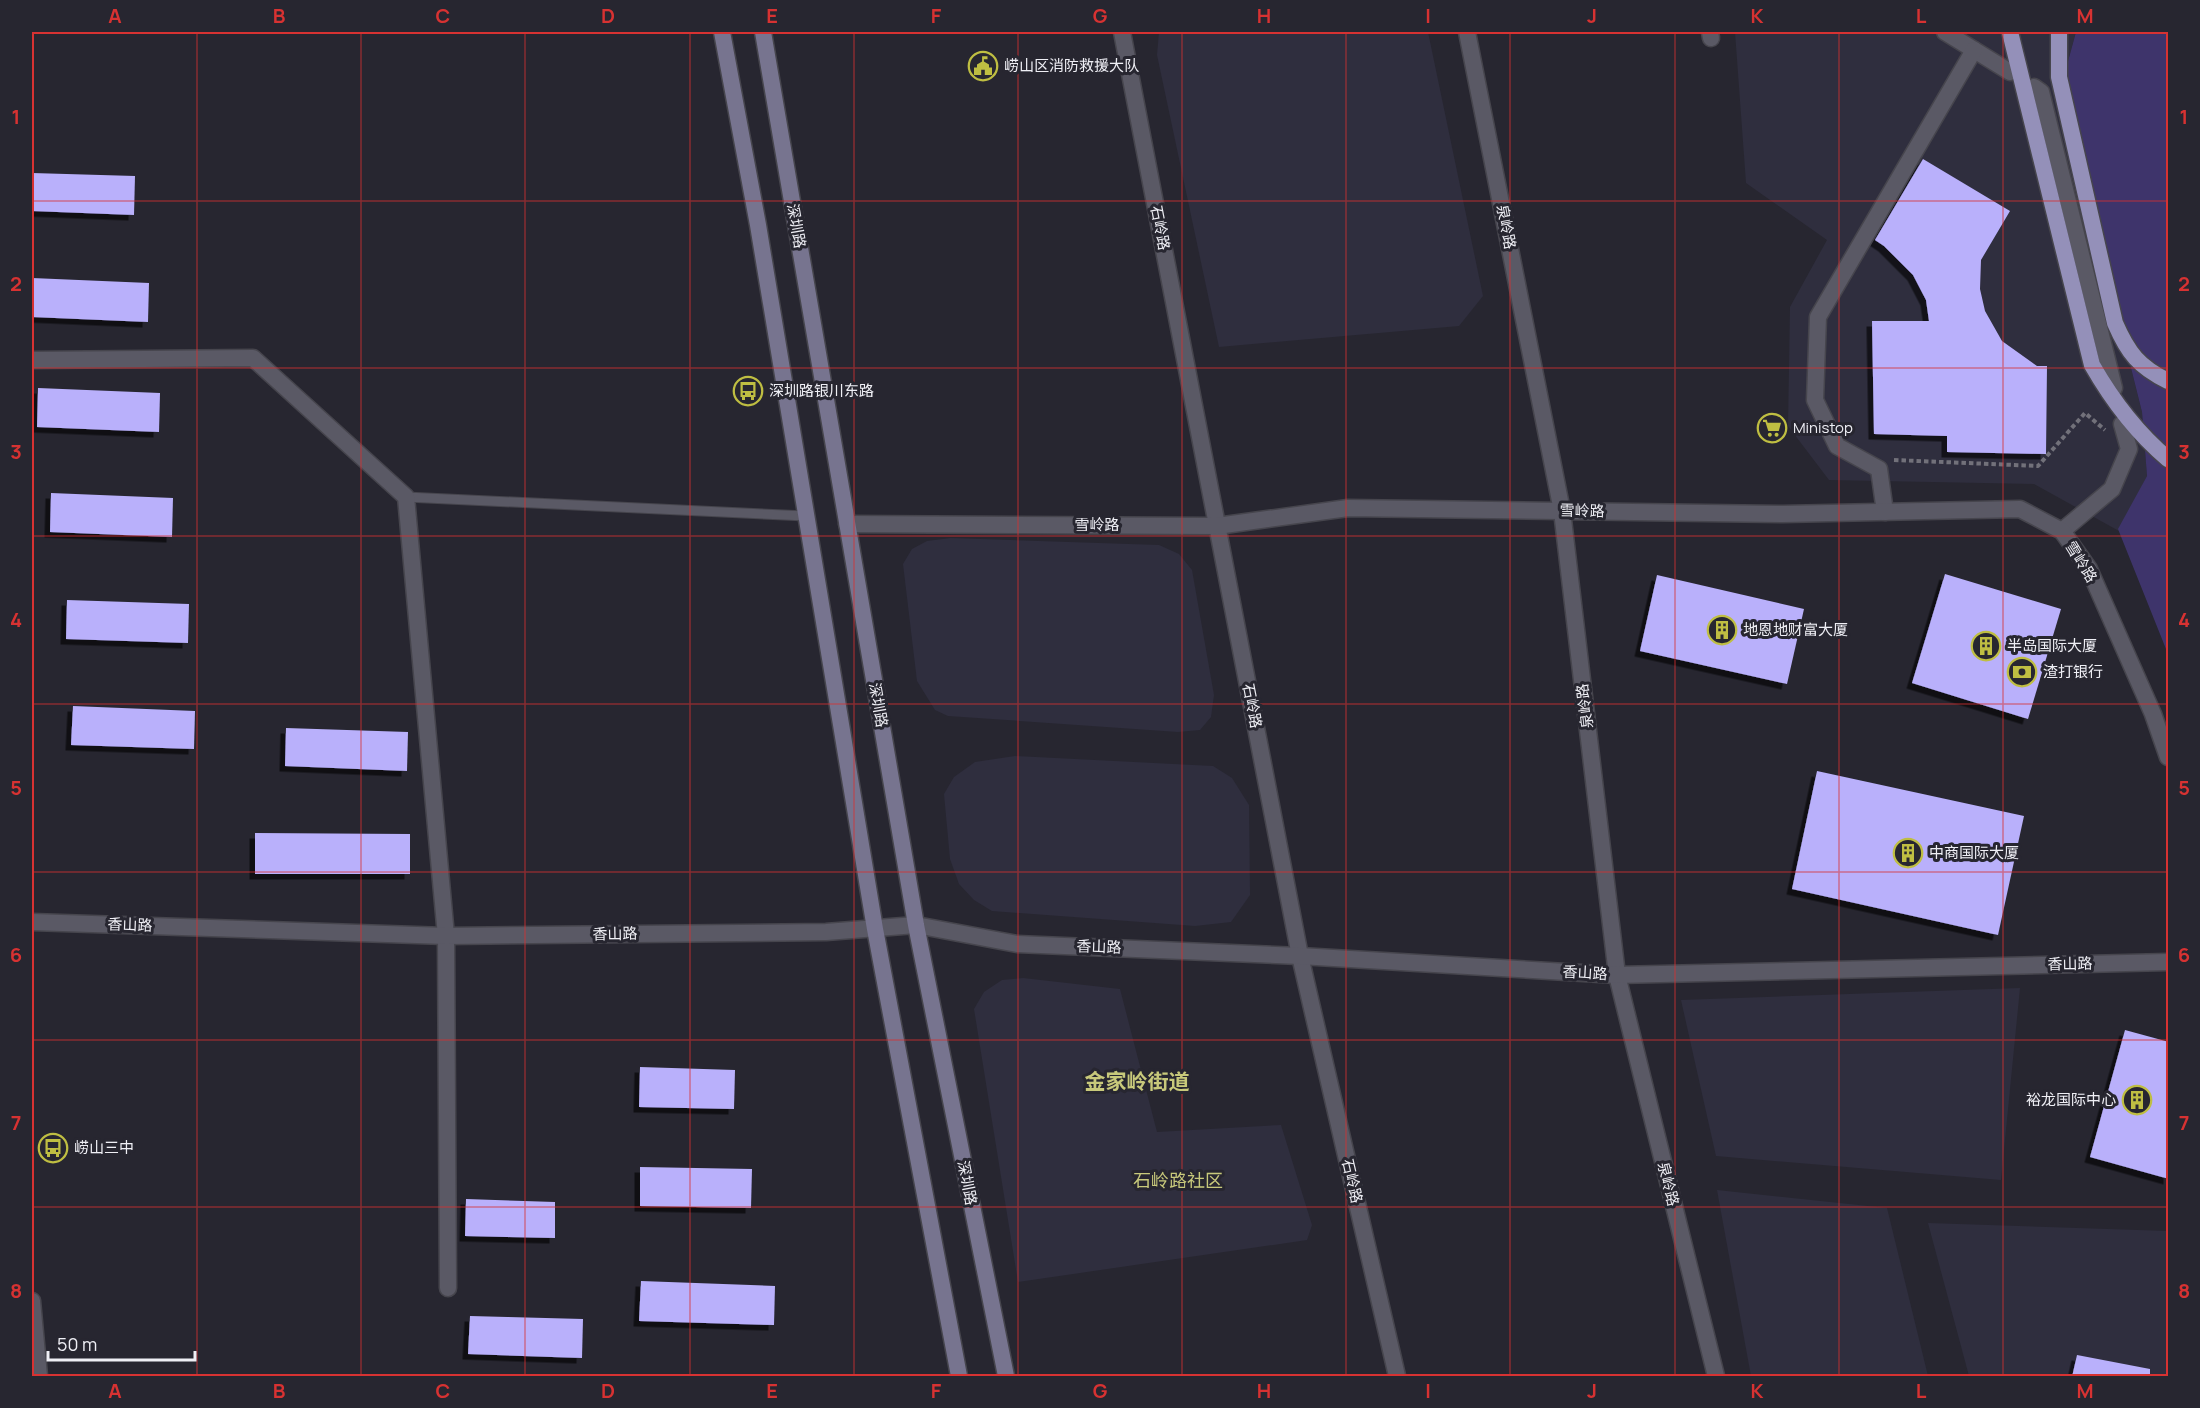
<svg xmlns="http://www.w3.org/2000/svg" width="2200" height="1408" viewBox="0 0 2200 1408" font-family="Manrope,'Noto Sans SC',sans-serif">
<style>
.built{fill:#2f2e3e}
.green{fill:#3e346b}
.building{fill:#b9b0fb;filter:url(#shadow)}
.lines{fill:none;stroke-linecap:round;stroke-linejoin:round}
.service-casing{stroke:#46454d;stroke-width:11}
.minor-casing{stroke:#46454d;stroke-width:19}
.tertiary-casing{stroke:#46454d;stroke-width:19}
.secondary-casing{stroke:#46454d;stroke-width:19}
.primary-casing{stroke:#46454d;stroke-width:19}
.path{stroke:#72717a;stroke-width:4;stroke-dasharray:4.5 3;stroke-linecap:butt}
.service{stroke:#5a5965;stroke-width:9}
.minor{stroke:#5a5965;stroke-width:16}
.tertiary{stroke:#5a5965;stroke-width:16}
.secondary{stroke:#77748f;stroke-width:16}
.primary{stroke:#9490b9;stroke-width:16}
.grid{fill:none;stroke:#d73232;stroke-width:1.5;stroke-opacity:0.55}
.labels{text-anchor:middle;stroke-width:6;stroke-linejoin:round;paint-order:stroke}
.poi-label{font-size:15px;fill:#efeff5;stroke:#272630;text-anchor:start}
.street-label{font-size:15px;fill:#efeff5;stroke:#272630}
.quarter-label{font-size:18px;fill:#c8c97b;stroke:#272630}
.district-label{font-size:21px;font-weight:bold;fill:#c8c97b;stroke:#272630}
.neatline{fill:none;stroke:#d73232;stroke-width:2}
.grid-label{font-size:20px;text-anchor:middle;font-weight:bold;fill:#d73232}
</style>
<defs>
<filter id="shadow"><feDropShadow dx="-5.5" dy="5.5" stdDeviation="0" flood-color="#0009"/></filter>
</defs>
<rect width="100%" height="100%" fill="#272630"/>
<g class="built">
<polygon points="1159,32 1428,32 1483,296 1459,326 1219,347 1157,55"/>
<polygon points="1735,32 2076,32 2061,87 2142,412 2147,476 2119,531 2034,484 1829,480 1788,426 1790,307 1827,240 1746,183"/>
<polygon points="951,538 1159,545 1179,554 1192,570 1214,695 1211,717 1200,730 1178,732 948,716 935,710 917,681 903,564 912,549 927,541"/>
<polygon points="1015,756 1213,766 1232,778 1249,805 1250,895 1231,922 1195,926 992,911 974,900 959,884 950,859 944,794 954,777 975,762"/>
<polygon points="1023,978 1120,989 1157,1132 1281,1125 1312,1225 1307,1240 1018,1282 974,1009 984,992 1002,980"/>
<polygon points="2020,988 2001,1180 1716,1156 1681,1000"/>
<polygon points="1717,1190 1887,1208 1928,1376 1751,1376"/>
<polygon points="1928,1223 2168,1231 2168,1376 1969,1376"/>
</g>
<polygon class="green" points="2076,32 2168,32 2168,654 2118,529 2147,476 2142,412 2061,87"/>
<g class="building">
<polygon points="1923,159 2010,211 1981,260 1980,289 1985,311 2002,341 2037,366 2047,366 2046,454 1947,452 1947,436 1874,434 1872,321 1929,321 1926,300 1913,275 1884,246 1875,240"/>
<polygon points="32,173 135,176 134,215 32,211"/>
<polygon points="32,278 149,283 148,322 32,317"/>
<polygon points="38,388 160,393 159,432 37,427"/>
<polygon points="51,493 173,498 172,537 50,532"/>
<polygon points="1945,574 2061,609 2028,719 1912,683"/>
<polygon points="1657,575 1804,609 1787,684 1640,651"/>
<polygon points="67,600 189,604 188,643 66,639"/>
<polygon points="73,706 195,711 194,749 71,745"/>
<polygon points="286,728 408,732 407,771 285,766"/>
<polygon points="1817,771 2024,816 1998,935 1792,889"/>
<polygon points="255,833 410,834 410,874 255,874"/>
<polygon points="2125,1030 2169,1042 2169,1179 2090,1157"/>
<polygon points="640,1067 735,1070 734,1109 639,1107"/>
<polygon points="640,1167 752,1169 751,1208 640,1206"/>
<polygon points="466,1199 555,1202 555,1238 465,1236"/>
<polygon points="641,1281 775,1286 774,1325 639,1321"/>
<polygon points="470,1316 583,1319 582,1358 468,1354"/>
<polygon points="2077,1355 2150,1369 2150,1377 2072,1377"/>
</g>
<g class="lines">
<g class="service-casing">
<polyline id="service" points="406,497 806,516"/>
</g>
<g class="minor-casing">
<g id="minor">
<polyline points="1122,32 1300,956 1397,1376"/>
<polyline points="1467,32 1562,511 1617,975 1716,1376"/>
<polyline points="1710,32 1711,38"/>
<polyline points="1945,32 2010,72"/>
<polyline points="2034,87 2041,92 2114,388"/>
<polyline points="32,360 253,358 406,497 446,936 448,1288"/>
<polyline points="1885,512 1879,469 1837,446 1815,400 1818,317 1974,50"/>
<polyline points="2062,531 2112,489 2129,449 2122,424"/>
<polyline points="32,922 446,936 826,932 916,925 1017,944 1300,956 1617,975 2168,962"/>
</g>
</g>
<g class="tertiary-casing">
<g id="tertiary">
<polyline points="847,524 1217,526 1348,508 1783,514 2020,509 2062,531 2089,569 2153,714 2168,757"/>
<polyline points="32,1301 39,1376"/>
</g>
</g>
<g class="secondary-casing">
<g id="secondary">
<polyline points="722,32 758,225 875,929 959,1376"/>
<polyline points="763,32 916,925 1006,1376"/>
</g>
</g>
<g class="primary-casing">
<g id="primary">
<path d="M2010,32L2092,365C2112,400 2137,433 2168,459"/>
<path d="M2059,32V77L2115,323C2128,353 2139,367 2168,381"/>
</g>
</g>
<polyline class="path" points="1894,460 2038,466 2085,413 2105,430"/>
<use href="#service" class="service"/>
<use href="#minor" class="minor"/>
<use href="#tertiary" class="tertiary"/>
<use href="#secondary" class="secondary"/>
<use href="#primary" class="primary"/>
</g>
<path class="grid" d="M197,32V1376M361,32V1376M525,32V1376M690,32V1376M854,32V1376M1018,32V1376M1182,32V1376M1346,32V1376M1510,32V1376M1675,32V1376M1839,32V1376M2003,32V1376M32,201H2168M32,368H2168M32,536H2168M32,704H2168M32,872H2168M32,1040H2168M32,1207H2168"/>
<defs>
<g id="civic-ring" transform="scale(1.5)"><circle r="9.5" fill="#272630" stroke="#bfbe42" stroke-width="1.5"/><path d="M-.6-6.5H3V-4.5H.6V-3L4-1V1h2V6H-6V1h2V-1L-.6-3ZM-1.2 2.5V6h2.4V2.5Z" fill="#bfbe42"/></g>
<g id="bus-ring" transform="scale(1.5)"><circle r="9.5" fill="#272630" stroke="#bfbe42" stroke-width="1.5"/><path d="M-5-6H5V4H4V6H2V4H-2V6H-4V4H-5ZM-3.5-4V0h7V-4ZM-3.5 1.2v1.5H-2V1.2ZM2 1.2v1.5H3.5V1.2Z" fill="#bfbe42"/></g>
<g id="supermarket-ring" transform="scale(1.5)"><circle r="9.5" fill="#272630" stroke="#bfbe42" stroke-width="1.5"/><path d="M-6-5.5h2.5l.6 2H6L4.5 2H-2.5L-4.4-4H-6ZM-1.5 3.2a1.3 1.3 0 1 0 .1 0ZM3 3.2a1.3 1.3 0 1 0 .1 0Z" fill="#bfbe42"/></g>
<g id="building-ring" transform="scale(1.5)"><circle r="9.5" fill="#272630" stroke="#bfbe42" stroke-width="1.5"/><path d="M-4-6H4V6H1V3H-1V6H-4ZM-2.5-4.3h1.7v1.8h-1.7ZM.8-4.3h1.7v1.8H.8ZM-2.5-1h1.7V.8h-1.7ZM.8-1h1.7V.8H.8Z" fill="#bfbe42"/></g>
<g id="bank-ring" transform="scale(1.5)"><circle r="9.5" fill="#272630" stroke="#bfbe42" stroke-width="1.5"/><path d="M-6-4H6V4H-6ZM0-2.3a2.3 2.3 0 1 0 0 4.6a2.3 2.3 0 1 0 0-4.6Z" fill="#bfbe42"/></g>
</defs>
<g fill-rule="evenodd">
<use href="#civic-ring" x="983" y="66"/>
<use href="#bus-ring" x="748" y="391"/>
<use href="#supermarket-ring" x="1772" y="428"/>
<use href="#building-ring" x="1722" y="630"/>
<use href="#building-ring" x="1986" y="646"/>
<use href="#bank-ring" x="2022" y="672"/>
<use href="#building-ring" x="1908" y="853"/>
<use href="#building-ring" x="2137" y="1100"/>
<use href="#bus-ring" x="53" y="1148"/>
</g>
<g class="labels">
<g class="poi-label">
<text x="1004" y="71">崂山区消防救援大队</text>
<text x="769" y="396">深圳路银川东路</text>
<text x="1793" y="433">Ministop</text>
<text x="1743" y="635">地恩地财富大厦</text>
<text x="2007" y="651">半岛国际大厦</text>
<text x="2043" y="677">渣打银行</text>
<text x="1929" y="858">中商国际大厦</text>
<text x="2116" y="1105" text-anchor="end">裕龙国际中心</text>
<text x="74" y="1153">崂山三中</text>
</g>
<g class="street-label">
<text transform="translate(796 226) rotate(80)" y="5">深圳路</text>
<text transform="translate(1506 227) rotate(79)" y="5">泉岭路</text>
<text transform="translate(1160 228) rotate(79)" y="5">石岭路</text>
<text transform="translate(1582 511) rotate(1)" y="5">雪岭路</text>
<text x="1097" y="530">雪岭路</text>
<text transform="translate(2081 562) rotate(58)" y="5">雪岭路</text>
<text transform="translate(878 705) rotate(80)" y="5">深圳路</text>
<text transform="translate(1252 706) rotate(79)" y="5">石岭路</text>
<text transform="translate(1585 706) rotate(-97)" y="5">泉岭路</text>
<text transform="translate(130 925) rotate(2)" y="5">香山路</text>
<text transform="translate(615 934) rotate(-1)" y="5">香山路</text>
<text transform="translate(1099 947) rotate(2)" y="5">香山路</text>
<text transform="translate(2070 964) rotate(-1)" y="5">香山路</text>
<text transform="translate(1585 973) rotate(3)" y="5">香山路</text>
<text transform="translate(1352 1181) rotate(77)" y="5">石岭路</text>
<text transform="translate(967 1183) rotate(79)" y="5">深圳路</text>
<text transform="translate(1668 1184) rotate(76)" y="5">泉岭路</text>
</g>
<g class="quarter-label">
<text x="1178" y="1187">石岭路社区</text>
</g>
<g class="district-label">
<text x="1137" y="1089">金家岭街道</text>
</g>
</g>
<rect width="2200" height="1408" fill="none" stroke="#272630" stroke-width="66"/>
<path d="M48 1351v9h147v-9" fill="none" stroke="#efeff5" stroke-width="3"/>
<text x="57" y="1351" font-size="18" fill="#efeff5" stroke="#272630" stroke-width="4.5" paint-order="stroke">50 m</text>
<rect x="33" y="33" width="2134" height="1342" class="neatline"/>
<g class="grid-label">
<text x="115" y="23">A</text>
<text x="279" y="23">B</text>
<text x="443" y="23">C</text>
<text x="608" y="23">D</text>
<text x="772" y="23">E</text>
<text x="936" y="23">F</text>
<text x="1100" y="23">G</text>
<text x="1264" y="23">H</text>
<text x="1428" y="23">I</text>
<text x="1592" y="23">J</text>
<text x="1757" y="23">K</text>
<text x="1921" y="23">L</text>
<text x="2085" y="23">M</text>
<text x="16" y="124">1</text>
<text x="2184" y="124">1</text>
<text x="16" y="291">2</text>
<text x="2184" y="291">2</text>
<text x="16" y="459">3</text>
<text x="2184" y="459">3</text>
<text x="16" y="627">4</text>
<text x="2184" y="627">4</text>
<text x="16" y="795">5</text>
<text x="2184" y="795">5</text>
<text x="16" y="962">6</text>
<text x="2184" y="962">6</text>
<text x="16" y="1130">7</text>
<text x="2184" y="1130">7</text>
<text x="16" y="1298">8</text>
<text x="2184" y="1298">8</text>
<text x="115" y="1398">A</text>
<text x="279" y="1398">B</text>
<text x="443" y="1398">C</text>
<text x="608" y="1398">D</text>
<text x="772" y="1398">E</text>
<text x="936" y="1398">F</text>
<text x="1100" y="1398">G</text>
<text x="1264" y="1398">H</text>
<text x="1428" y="1398">I</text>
<text x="1592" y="1398">J</text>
<text x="1757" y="1398">K</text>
<text x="1921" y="1398">L</text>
<text x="2085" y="1398">M</text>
</g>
</svg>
